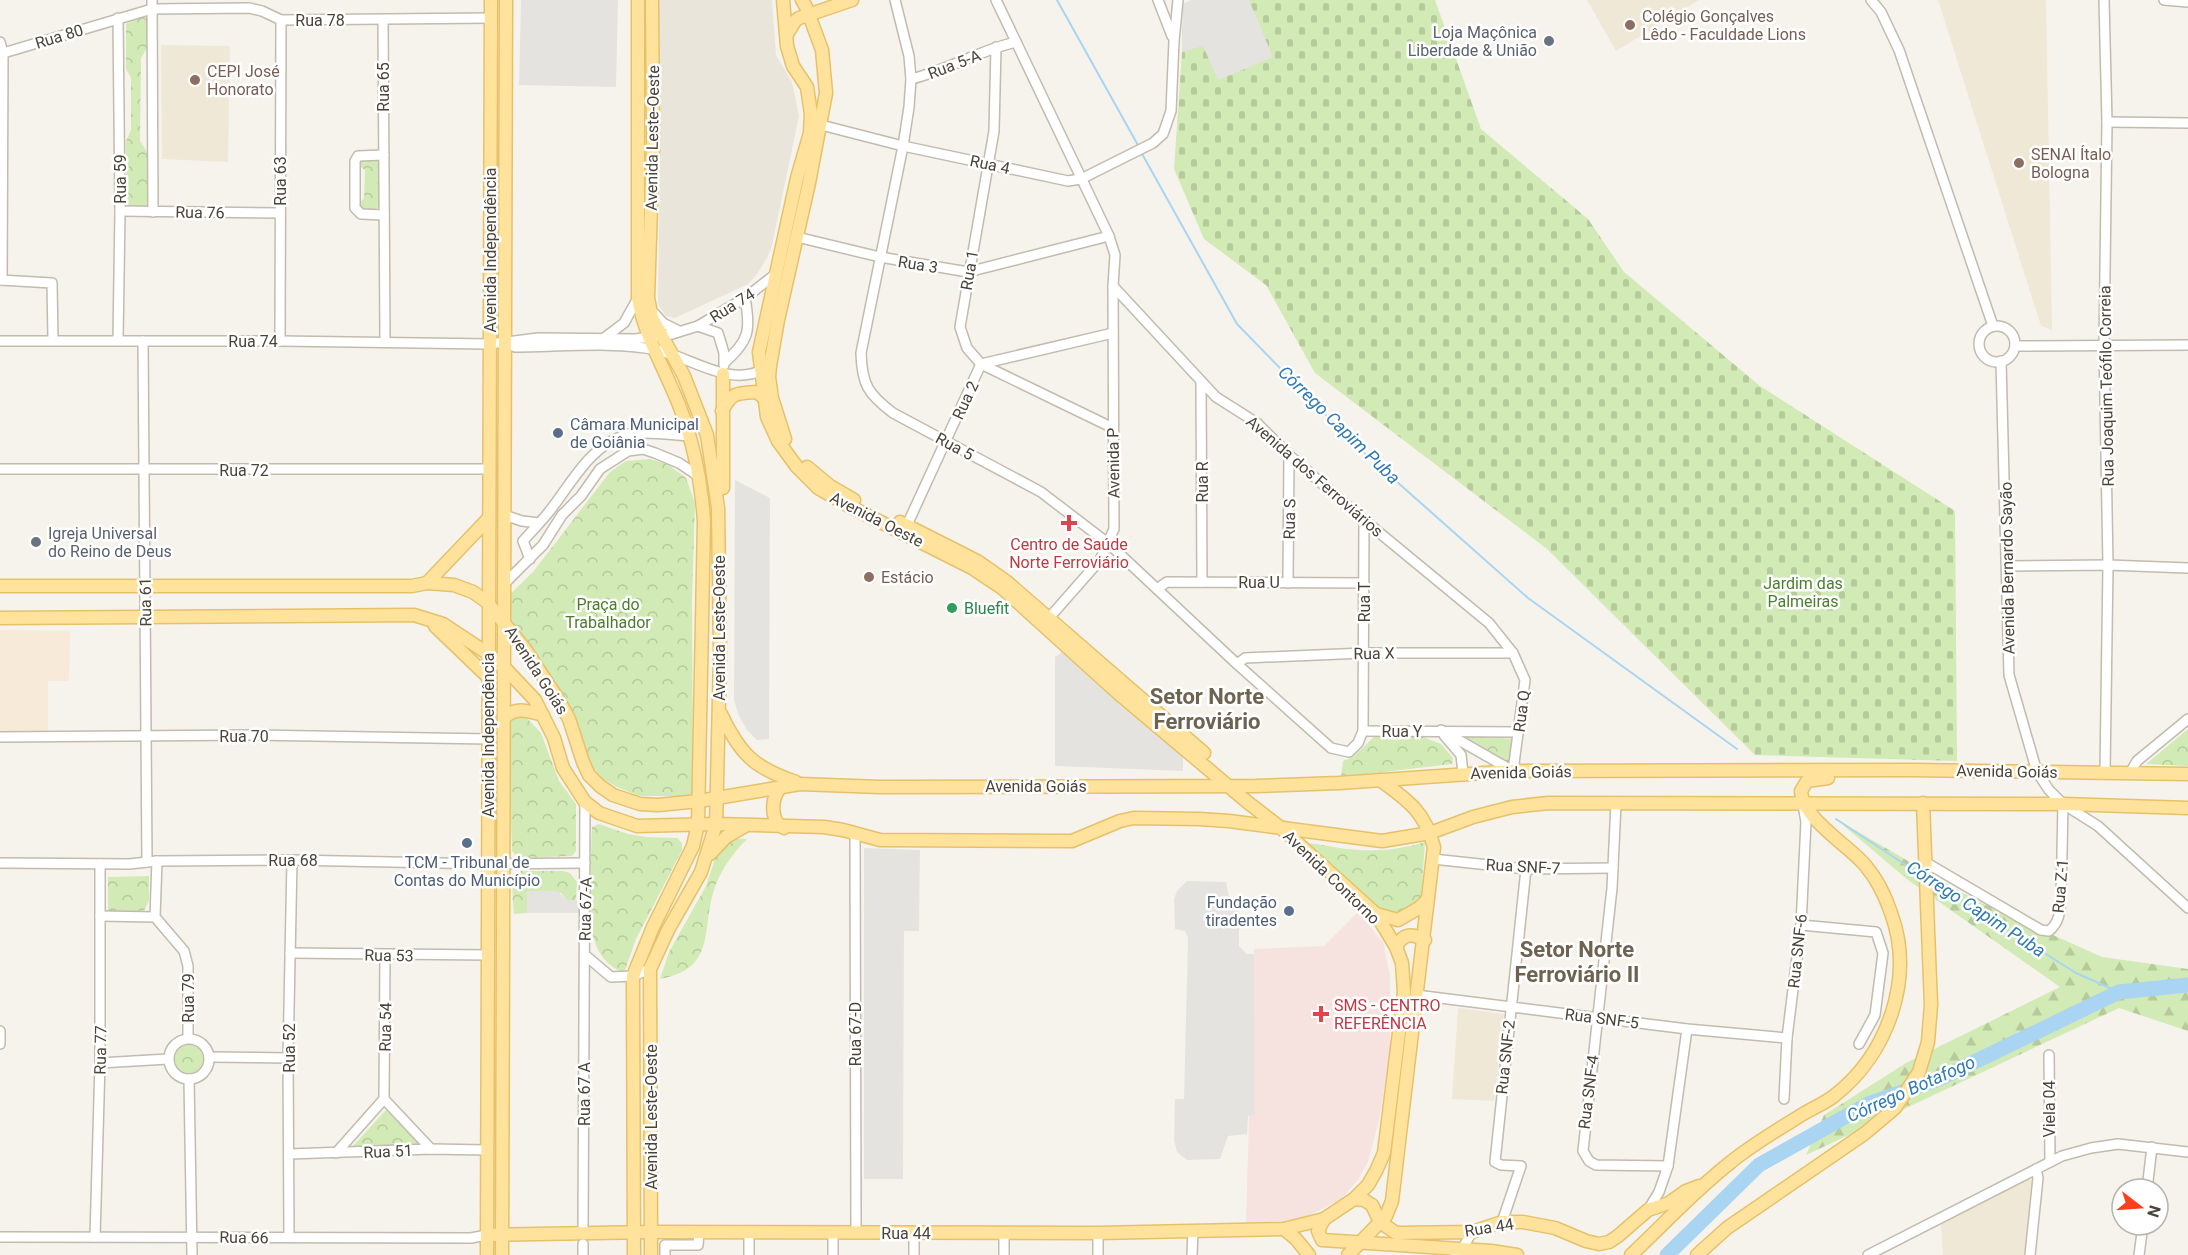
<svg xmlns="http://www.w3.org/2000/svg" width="2188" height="1255" viewBox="0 0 2188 1255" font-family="Roboto,sans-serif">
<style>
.residential{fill:#eae5da}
.commercial{fill:#f7ead8}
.education{fill:#efe8d6}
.medical{fill:#f6e3e0}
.forest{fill:url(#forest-firs)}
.cemetery{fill:url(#cemetery-stones)}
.park{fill:url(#park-crowns)}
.parking{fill:#e5e3e0}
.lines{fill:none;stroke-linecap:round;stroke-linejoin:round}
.stream{stroke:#a9d4f2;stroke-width:2}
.river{stroke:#a9d4f2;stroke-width:15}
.minor-casing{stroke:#c2bbae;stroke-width:12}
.major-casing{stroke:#e6c16a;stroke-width:15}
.minor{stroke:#fff;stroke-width:9}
.major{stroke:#ffe39c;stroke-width:12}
.education-dot{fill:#8d6e63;stroke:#fff;stroke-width:2}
.worship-dot{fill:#6b7280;stroke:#fff;stroke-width:2}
.service-dot{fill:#5c6f8a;stroke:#fff;stroke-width:2}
.health-dot{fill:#e0444e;stroke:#fff;stroke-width:2}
.leisure-dot{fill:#2e9e5b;stroke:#fff;stroke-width:2}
.labels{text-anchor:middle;stroke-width:5;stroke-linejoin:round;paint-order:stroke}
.education-label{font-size:16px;fill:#785e54;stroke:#fff;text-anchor:start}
.street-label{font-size:16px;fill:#4b4439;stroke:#fff}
.worship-label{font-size:16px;fill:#5b616d;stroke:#fff;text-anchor:end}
.service-label{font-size:16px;fill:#4e5e75;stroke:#fff;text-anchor:start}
.health-label{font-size:16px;fill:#be3a42;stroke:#fff}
.park-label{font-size:16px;fill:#4a7f2a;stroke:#fff}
.leisure-label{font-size:16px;fill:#27864d;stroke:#fff;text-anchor:start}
.water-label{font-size:18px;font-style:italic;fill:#2e7ab2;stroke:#fff}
.district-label{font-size:22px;font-weight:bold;fill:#6e6250;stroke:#fff}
</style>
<defs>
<pattern id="forest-firs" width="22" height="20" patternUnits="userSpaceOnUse" patternTransform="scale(1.5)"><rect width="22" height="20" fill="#d2eab5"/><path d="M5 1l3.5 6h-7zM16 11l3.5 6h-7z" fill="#b6ca9c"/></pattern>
<pattern id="cemetery-stones" width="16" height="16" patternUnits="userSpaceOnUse" patternTransform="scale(1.5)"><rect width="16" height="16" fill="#d2eab5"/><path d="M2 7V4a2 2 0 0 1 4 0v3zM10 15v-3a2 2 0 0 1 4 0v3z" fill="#b6ca9c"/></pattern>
<pattern id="park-crowns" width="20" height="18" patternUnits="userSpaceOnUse" patternTransform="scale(1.5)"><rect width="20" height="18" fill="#d2eab5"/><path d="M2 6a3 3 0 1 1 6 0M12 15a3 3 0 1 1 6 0" fill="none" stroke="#b6ca9c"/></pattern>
</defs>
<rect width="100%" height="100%" fill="#f6f3ec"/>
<polygon class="residential" points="658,0 772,0 776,55 792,82 799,116 772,245 767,258 757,274 748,284 675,318 666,316 658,304 660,145"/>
<polygon class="commercial" points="0,630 70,631 69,681 48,681 48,731 0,731"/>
<g class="education">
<polygon points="1587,0 1699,0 1616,51"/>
<polygon points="1938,0 2046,0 2052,330 2041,326"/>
<polygon points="161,45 230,46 228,162 162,159"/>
<polygon points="1458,1008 1504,1014 1494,1101 1452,1099"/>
<polygon points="2027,1178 2034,1182 2026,1255 1943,1255 1941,1224"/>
</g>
<polygon class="medical" points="1358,912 1383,942 1390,976 1390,1051 1379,1120 1368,1162 1358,1180 1341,1199 1300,1220 1246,1223 1254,949 1324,946"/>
<polygon class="forest" points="1836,819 1975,900 2102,957 2188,969 2188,1031 2119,1008 1806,1155 1824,1115 1906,1063 2060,987 1908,880"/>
<polygon class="cemetery" points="1192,0 1435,0 1481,129 1588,219 1624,272 1760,386 1955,511 1957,761 1755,755 1547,549 1315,373 1266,285 1204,239 1174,169 1182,52 1183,4"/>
<g class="park">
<polygon points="143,17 148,19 147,48 141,58 140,141 147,152 148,201 146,206 129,206 126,200 126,141 131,130 131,78 126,69 126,24"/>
<polygon points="361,159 374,159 379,163 379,206 376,209 363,209 359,206 360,202 364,198 365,170 359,166 359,162"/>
<polygon points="650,459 667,464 686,478 695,503 692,599 693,796 639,796 615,786 600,777 587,758 578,727 561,692 510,626 510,594 533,572 610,472 626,461"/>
<polygon points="524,715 541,733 559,781 576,804 576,851 572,856 518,858 512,851 508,726 511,718"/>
<polygon points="2188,729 2188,766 2146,764"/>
<polygon points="1376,735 1423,737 1441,744 1453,758 1452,764 1341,777 1343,761 1353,757"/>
<polygon points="1454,735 1515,739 1511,766"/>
<path d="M599,824L628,834L646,837L677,838L682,843V850L636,939L624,973C588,958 590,922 590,889C591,868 591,848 592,827Z"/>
<path d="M722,838L747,839C732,854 719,872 713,893C702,932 715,969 660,979L669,952L706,886Z"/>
<path d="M1425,842L1421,898L1418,905L1389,917L1301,843C1317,843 1331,847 1347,849C1375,852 1399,850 1425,842Z"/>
<path d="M521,871H563L570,873L577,882L576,900H567L561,893L527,891V913L514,914C513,900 509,880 521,871Z"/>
<polygon points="149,876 149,900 144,911 108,913 108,877"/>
<circle cx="189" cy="1059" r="14"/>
<polygon points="386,1110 423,1147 352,1147"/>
</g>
<g class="parking">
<polygon points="521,0 618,0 616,87 519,85"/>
<polygon points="1192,0 1249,0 1273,57 1218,80 1203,46 1182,52 1183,4"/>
<polygon points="735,480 770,498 769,739 757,740 747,730 739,716 734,700"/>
<polygon points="1065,650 1183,756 1183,771 1055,766 1055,657"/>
<polygon points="864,848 920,850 919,931 904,931 903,1179 864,1179"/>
<polygon points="1187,881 1226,882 1230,903 1239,912 1239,946 1247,954 1254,954 1255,1115 1248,1116 1247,1134 1228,1136 1220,1159 1187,1160 1177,1152 1174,1140 1175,1099 1184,1099 1188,938 1185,931 1175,929 1174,899 1177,891"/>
<polygon points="527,891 557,891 567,900 580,900 579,913 527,913"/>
</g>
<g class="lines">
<g class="stream">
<polyline points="1057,0 1139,147"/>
<polyline points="1141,152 1237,324 1352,442 1528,598 1737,749"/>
<polyline points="1836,819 1921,875"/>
<polyline points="1931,881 2076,973 2119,992"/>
</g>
<polyline class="river" points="1667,1255 1759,1165 1868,1104 1939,1079 2119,992 2188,985"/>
<g class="minor-casing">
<g id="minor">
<polyline points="152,0 153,212"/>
<path d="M895,0L909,56L911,79L909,107L903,146L861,353C862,385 868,394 893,413L1041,492L1109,544L1237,664L1331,748L1349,752L1358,743L1363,731L1364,520"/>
<polyline points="996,0 1109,236 1115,255 1113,286 1114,529 1100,560 1049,618"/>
<polyline points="1158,0 1172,36"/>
<polyline points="1871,0 1881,12 1899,50 1993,326"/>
<polyline points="2104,0 2107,122 2104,345 2108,565 2105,772"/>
<polyline points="2164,0 2188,2"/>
<polyline points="383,20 385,342"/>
<polyline points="0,42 3,53 2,280"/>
<polyline points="996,47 994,131 960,327 967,348 981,364 1113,428"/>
<polyline points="0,54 152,9 249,8 262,11 281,20 491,18"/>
<path d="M911,79C948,70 980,50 1016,42"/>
<polyline points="2107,122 2188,123"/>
<polyline points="821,125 903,146 1068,181 1081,179 1153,143 1163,134 1171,111 1174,41 1178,0"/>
<polyline points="120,211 280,213"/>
<polyline points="384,215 361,214 355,208 355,161 358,156 384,155"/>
<polyline points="797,237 880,257 968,272 1109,236"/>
<polyline points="0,280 52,283 53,340"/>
<polyline points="1113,286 1216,397 1257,423 1289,455 1364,520 1489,623 1513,653 1525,680 1513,771 1441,730"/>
<polyline points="655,314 663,323 679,331"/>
<polyline points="698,326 718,333 724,353 724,365"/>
<circle cx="1997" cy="344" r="18"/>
<polyline points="604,338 624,323 638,298"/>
<polyline points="118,340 120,211 118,18"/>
<polyline points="0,341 280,341 489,344 538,338 635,339 672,334 698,326 745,298 777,273"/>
<polyline points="143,341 147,862"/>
<polyline points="280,341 281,20"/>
<path d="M506,343L515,347C558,347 616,341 657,350C693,358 731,389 766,368"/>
<polyline points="2015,346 2188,345"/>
<polyline points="2001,361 2009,675 2037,772 2049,790 2063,804 2098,826 2188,908"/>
<path d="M725,362C749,341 751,330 745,298"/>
<polyline points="1201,382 1202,582"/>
<polyline points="0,469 488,469"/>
<polyline points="504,515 522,521 539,523"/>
<polyline points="907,525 981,364 1113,333"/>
<path d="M530,559L523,541C531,532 540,523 548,513C570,486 589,446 625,435C640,430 672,435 690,436"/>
<polyline points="2008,566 2108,565 2188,568"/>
<polyline points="1288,583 1289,455"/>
<polyline points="503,585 543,545 562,515 581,496 600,469 628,451 643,449 655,453 679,463 700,477"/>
<polyline points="1157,589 1167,582 1364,583"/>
<polyline points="1237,664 1245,658 1364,653 1513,653"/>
<polyline points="1363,731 1518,732"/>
<polyline points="1444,735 1461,755 1463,773"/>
<polyline points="0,737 252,735 489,739"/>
<polyline points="2130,773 2137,761 2188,719"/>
<polyline points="1616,803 1612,888 1583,1151 1589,1161 1596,1165 1668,1166"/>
<polyline points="855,834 856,1233"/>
<polyline points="1433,859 1526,869 1613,868"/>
<polyline points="157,861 155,917 184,951 188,966 188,1038"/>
<path d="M1925,862L2041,930L2049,931C2059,923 2060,912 2061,900L2063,804"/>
<polyline points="0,863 129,864 157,861 292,860 489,864 585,863"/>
<polyline points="100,916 155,917"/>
<polyline points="1801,925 1876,932 1883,953 1875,1015 1859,1044"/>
<polyline points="290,953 488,955"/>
<polyline points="585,955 611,977 633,976 650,969"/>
<polyline points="1416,995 1687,1029 1787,1038"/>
<polyline points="0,1031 0,1044"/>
<circle cx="189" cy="1059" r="20"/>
<polyline points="2049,1055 2050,1162"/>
<polyline points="209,1057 288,1058"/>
<polyline points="100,1063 168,1059"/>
<polyline points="189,1079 192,1255"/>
<polyline points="384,1099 431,1149"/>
<polyline points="1784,1099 1787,1038 1801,925 1806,822 1803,805"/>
<polyline points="336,1153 384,1099 385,955"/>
<polyline points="289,1154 431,1149 487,1150"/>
<polyline points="2147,1189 2152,1147"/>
<polyline points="1648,1210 1659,1192 1668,1166 1687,1029"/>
<polyline points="1502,1222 1521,1166 1501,1165 1495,1162 1526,869"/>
<polyline points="583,1233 585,802"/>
<polyline points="1004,1233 1004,1255"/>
<polyline points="0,1237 471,1238 487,1235"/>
<polyline points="95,1237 100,1063 100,864"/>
<polyline points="289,1237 288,1058 292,860"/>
<polyline points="583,1255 583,1244"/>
<polyline points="665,1255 665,1245 698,1245 699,1232"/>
<polyline points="749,1255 749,1233"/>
<polyline points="833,1255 833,1233"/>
<polyline points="914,1255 914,1234"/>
<polyline points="1098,1255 1098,1233"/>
<polyline points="1192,1255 1193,1230"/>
<polyline points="1456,1255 1462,1249 1472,1232"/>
<polyline points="1868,1255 2062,1156 2091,1148 2118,1144 2188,1152"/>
<polyline points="2030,1255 2038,1178 2036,1169"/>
<polyline points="2139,1255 2143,1225"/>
</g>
</g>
<g class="major-casing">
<g id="major">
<polyline points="787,34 795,21 799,18 852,0"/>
<path d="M722,411C732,392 737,393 757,392L764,398"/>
<polyline points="785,439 772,398 769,377 770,366 778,320 809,183 826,93 822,50 806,7 802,0"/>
<polyline points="807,467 830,486 854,500"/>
<polyline points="723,488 723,374"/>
<polyline points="900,522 977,561 1007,582 1204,753"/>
<polyline points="427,583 488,519"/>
<polyline points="0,586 412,586 427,583 454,585 473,592 487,602 525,649 558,699 569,719 583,762 589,775 600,786 613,795 640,804 658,805 699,801 800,784 880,787 1256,786 1339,783 1513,771 1911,770 2188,774"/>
<polyline points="0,618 414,615 443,624 487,653 504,667 535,700 554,738 563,768 585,802 599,813 637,826 716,824 824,827 843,830 880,840 1072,841 1120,821 1134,818 1199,819 1229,821 1382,841 1430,833 1473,817 1512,807 1548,803 2063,804 2188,808"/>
<polyline points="435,626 488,677"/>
<path d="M721,714C740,754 754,768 796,782"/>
<path d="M504,718C516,706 528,711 543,715"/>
<path d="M781,787C772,797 771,811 777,823L784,828"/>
<polyline points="710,854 726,837 745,826"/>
<polyline points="1376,914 1398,920 1419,908 1428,899"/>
<path d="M1396,947C1403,933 1412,933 1425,940"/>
<polyline points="1354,1199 1364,1200 1372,1205 1380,1222 1396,1233 1472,1232 1502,1222 1523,1222 1555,1228 1586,1241 1599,1244 1609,1242 1618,1236 1648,1210 1669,1203 1686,1191 1699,1186"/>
<polyline points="1324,1219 1318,1231 1322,1240 1491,1251 1517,1255"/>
<polyline points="1284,1229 1296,1239 1309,1255"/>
<polyline points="487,1235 652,1232 1098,1233 1284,1229 1324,1219 1354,1199 1368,1185 1376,1171 1384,1153 1404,992 1402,963 1396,947 1376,914 1281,828 1246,801 1119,694 1002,588 972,568 849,506 818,488 797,467 778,441 767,417 759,352 797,178 810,133 811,114 807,87 793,66 787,46 783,0"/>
<polyline points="487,1255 491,0"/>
<polyline points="502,1255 506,0"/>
<path d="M634,1255L633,976L653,927L693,846L698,824L704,521C701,480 694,443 679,405C665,369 644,335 638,298V0"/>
<polyline points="651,1255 650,969 668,930 701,872 716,824 720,656 718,508 707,435 684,376 652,318 648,298 653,146 652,0"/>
<path d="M1348,1255L1386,1216L1392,1201L1434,847C1425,812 1408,800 1380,780"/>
<path d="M1631,1255C1664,1224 1695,1190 1731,1162C1753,1144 1779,1129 1803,1114C1813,1108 1825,1103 1834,1096C1888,1054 1915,978 1891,913C1885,895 1877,879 1865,865C1848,845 1802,818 1801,791L1807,781L1828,778"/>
<polyline points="1697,1255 1727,1228 1864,1134 1895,1108 1919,1072 1928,1042 1931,1005 1923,803"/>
</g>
</g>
<use href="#minor" class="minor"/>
<use href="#major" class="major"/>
</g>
<g class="education-dot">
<circle cx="1630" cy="25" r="6"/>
<circle cx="195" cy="80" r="6"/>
<circle cx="2019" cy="163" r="6"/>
<circle cx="869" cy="577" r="6"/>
</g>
<g class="worship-dot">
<circle cx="1549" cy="41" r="6"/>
<circle cx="36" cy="542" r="6"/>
</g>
<g class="service-dot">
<circle cx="558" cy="433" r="6"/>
<circle cx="467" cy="843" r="6"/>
<circle cx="1289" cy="911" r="6"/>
</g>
<g class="health-dot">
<path d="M1066 514h6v6h6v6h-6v6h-6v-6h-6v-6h6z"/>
<path d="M1318 1005h6v6h6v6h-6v6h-6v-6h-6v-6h6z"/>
</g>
<circle class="leisure-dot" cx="952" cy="608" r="6"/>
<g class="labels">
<g class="education-label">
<text x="1642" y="22">Colégio Gonçalves<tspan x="1642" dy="18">Lêdo - Faculdade Lions</tspan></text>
<text x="207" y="77">CEPI José<tspan x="207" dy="18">Honorato</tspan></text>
<text x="2031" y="160">SENAI Ítalo<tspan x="2031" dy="18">Bologna</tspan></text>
<text x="881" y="583">Estácio</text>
</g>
<g class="street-label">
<text x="320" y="26">Rua 78</text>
<text transform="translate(59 36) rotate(-17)" y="6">Rua 80</text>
<text transform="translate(954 64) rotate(-21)" y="6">Rua 5-A</text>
<text transform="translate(383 87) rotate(-90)" y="6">Rua 65</text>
<text transform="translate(652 138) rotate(-89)" y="6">Avenida Leste-Oeste</text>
<text transform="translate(990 164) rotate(12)" y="6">Rua 4</text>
<text transform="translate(120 179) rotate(-90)" y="6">Rua 59</text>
<text transform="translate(280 181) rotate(-90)" y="6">Rua 63</text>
<text transform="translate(200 212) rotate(1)" y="6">Rua 76</text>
<text transform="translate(490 250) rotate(-90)" y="6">Avenida Independência</text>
<text transform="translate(918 264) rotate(9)" y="6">Rua 3</text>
<text transform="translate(969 270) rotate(-80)" y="6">Rua 1</text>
<text transform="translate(732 305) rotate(-32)" y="6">Rua 74</text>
<text x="253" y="347">Rua 74</text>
<text transform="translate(2106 386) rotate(-91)" y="6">Rua Joaquim Teófilo Correia</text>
<text transform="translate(965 400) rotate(-65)" y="6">Rua 2</text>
<text transform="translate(955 446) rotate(28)" y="6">Rua 5</text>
<text transform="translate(1113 463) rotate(-91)" y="6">Avenida P</text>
<text x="244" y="476">Rua 72</text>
<text transform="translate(1315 476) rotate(41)" y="6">Avenida dos Ferroviários</text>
<text transform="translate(1202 482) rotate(-90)" y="6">Rua R</text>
<text transform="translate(877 519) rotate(27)" y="6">Avenida Oeste</text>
<text transform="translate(1289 519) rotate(-89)" y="6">Rua S</text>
<text transform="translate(2007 568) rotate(-91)" y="6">Avenida Bernardo Sayão</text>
<text x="1259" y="588">Rua U</text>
<text transform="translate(145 602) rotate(-91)" y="6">Rua 61</text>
<text transform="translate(1364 602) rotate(-90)" y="6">Rua T</text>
<text transform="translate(719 628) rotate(-90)" y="6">Avenida Leste-Oeste</text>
<text transform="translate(1374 653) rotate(-1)" y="6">Rua X</text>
<text transform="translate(537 670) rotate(57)" y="6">Avenida Goiás</text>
<text transform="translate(1521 711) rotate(-83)" y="6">Rua Q</text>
<text x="1402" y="737">Rua Y</text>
<text transform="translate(488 735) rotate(-90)" y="6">Avenida Independência</text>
<text x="244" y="742">Rua 70</text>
<text transform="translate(2007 771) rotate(1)" y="6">Avenida Goiás</text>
<text transform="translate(1521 772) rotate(-1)" y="6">Avenida Goiás</text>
<text x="1036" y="792">Avenida Goiás</text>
<text x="293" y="866">Rua 68</text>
<text transform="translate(1523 866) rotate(3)" y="6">Rua SNF-7</text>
<text transform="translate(1332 877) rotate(44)" y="6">Avenida Contorno</text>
<text transform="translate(2060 886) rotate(-85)" y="6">Rua Z-1</text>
<text transform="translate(585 909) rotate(-89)" y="6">Rua 67-A</text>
<text transform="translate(1797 951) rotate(-84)" y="6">Rua SNF-6</text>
<text transform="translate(389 955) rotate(1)" y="6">Rua 53</text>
<text transform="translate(188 998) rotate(-90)" y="6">Rua 79</text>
<text transform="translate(1602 1018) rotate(7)" y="6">Rua SNF-5</text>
<text transform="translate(385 1027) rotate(-89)" y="6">Rua 54</text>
<text transform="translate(855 1034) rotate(-90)" y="6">Rua 67-D</text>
<text transform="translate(289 1048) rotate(-90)" y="6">Rua 52</text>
<text transform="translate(100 1050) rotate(-89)" y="6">Rua 77</text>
<text transform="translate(1505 1057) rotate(-84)" y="6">Rua SNF-2</text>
<text transform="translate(1588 1092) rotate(-83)" y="6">Rua SNF-4</text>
<text transform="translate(584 1094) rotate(-90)" y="6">Rua 67 A</text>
<text transform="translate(2049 1109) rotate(-90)" y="6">Viela 04</text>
<text transform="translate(651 1117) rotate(-90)" y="6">Avenida Leste-Oeste</text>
<text transform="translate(388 1151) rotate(-3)" y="6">Rua 51</text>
<text transform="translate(1489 1227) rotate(-9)" y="6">Rua 44</text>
<text x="906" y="1239">Rua 44</text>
<text transform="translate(244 1237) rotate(1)" y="6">Rua 66</text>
</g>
<g class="worship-label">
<text x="1537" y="38">Loja Maçônica<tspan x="1537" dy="18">Liberdade &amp; União</tspan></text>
<text x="48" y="539" text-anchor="start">Igreja Universal<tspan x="48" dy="18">do Reino de Deus</tspan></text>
</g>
<g class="service-label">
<text x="570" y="430">Câmara Municipal<tspan x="570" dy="18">de Goiânia</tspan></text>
<text x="467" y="868" text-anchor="middle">TCM - Tribunal de<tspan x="467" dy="18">Contas do Município</tspan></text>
<text x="1277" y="908" text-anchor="end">Fundação<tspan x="1277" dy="18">tiradentes</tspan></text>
</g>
<g class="health-label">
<text x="1069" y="550">Centro de Saúde<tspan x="1069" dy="18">Norte Ferroviário</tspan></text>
<text x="1334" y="1011" text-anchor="start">SMS - CENTRO<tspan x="1334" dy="18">REFERÊNCIA</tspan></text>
</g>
<g class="park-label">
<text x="1803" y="589">Jardim das<tspan x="1803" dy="18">Palmeiras</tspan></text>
<text x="608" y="610">Praça do<tspan x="608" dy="18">Trabalhador</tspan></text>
</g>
<g class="leisure-label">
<text x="964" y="614">Bluefit</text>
</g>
<g class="water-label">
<text transform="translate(1339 425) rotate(44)" y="6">Córrego Capim Puba</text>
<text transform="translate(1976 909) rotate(33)" y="6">Córrego Capim Puba</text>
<text transform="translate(1911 1089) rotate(-24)" y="6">Córrego Botafogo</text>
</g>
<g class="district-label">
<text x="1207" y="704">Setor Norte<tspan x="1207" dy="25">Ferroviário</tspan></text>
<text x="1577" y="957">Setor Norte<tspan x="1577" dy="25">Ferroviário II</tspan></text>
</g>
</g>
<g transform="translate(2140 1207) rotate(107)"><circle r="28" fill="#ffffff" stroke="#b7b4b0" stroke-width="1.5"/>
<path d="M0-4.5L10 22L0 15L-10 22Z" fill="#fc3f1d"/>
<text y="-9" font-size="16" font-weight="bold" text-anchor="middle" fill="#4b4439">N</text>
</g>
</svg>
